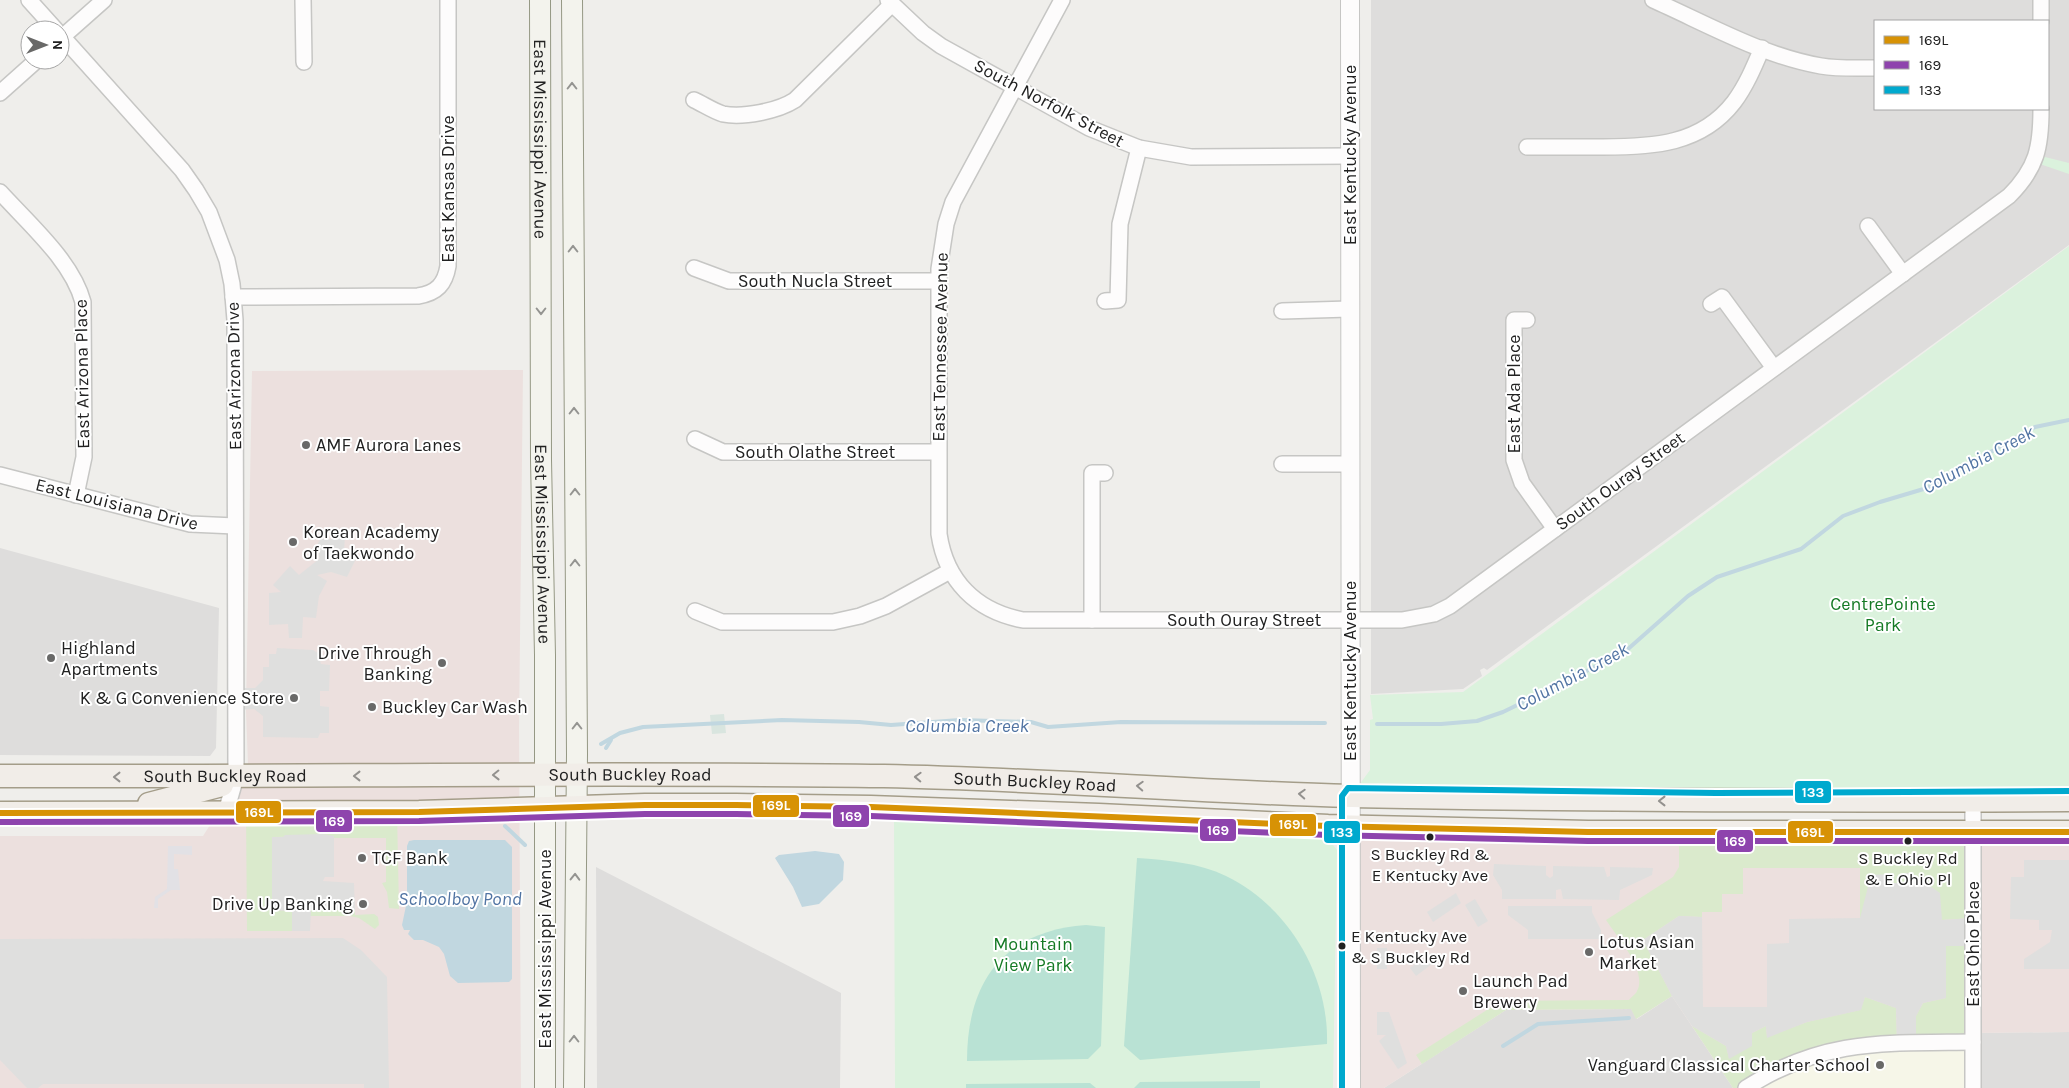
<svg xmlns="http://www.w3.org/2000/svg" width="2069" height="1088" viewBox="0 0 2069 1088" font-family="Karla,sans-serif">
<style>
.residential{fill:#dedddc;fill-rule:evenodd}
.commercial{fill:#ece0de}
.education{fill:#f6f6e8}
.grass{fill:#daeacc}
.wetland{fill:#d9e5df}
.park{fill:#dbf2dd}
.pitch{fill:#b9e2d4}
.parking{fill:#dfdfde}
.plaza{fill:#e2e1e5}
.water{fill:#c1d7e0}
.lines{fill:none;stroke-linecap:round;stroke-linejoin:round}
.stream{stroke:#c1d7e0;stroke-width:4}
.minor-casing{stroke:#c6c6c4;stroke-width:18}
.tertiary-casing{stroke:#c6c6c4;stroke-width:20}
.secondary-casing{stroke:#959884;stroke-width:22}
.primary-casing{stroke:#a49d89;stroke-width:25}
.minor{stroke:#fdfcfc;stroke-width:15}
.tertiary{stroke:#fdfcfc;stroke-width:18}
.secondary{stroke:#f3f3ed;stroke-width:20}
.primary{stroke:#f1ede8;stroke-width:22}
.bus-1-casing{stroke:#fff;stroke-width:10}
.bus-2-casing{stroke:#fff;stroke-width:10}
.bus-3-casing{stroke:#fff;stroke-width:10}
.bus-1{stroke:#d79205;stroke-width:6}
.bus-2{stroke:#8e44ad;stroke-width:6}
.bus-3{stroke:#00a9ce;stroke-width:6}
.oneway{stroke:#949491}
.oneway2{stroke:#93918e}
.poi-dot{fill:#696968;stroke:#fff;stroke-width:2}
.bus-dot{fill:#212121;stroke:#fff;stroke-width:2}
.labels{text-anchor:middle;stroke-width:4;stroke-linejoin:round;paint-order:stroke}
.bus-label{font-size:17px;fill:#212121;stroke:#fff}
.street-label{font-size:18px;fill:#212121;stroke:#fff}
.poi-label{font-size:18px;fill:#212121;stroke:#fff;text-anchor:start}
.park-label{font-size:18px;fill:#157a25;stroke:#fff}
.water-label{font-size:19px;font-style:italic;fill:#5174a3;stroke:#fff}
.line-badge{stroke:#fff;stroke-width:2}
.badge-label{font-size:14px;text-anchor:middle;font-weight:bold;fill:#fff}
</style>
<rect width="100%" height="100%" fill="#efeeeb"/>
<g class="residential">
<path d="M1371,0H2069V245L1487,670L1484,668L1480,670L1482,676L1463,689L1371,694ZM1875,21H2048V109H1875Z"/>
<polygon points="0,548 219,608 216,748 210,756 0,755"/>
<polygon points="596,867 841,993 840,1088 597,1088"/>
<polygon points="1672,996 1733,1088 1384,1088 1506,1010 1632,1009 1637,1019"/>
<polygon points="2069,1032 2069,1088 1973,1088 1973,1033"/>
</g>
<g class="commercial">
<polygon points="523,370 519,728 521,1088 0,1088 0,836 203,836 248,765 246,710 252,371"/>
<polygon points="1350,827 2069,832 2069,1032 1974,1033 1733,1088 1672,996 1636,1019 1631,1009 1506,1010 1384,1088 1351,1088"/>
</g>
<polygon class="education" points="1973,1042 1973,1088 1746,1088 1799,1059"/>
<g class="grass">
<polygon points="246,812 397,812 399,909 389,908 387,892 382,883 386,882 386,838 334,838 334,836 273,837 272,910 292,911 292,931 247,931"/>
<path d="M1973,832V918L1941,920L1905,883H1890L1860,918V868H1743V894H1722V912H1702V917L1679,916L1643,940L1672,996L1636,1019L1631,1009L1506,1010L1422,1064L1416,1055L1501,1001L1629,1000C1631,997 1636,994 1637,991C1648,971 1617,937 1606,920L1673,877L1679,867V833Z"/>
<polygon points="311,910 355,910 355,915 374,914 378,917 379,925 375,929 359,918 350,916 310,916"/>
<polygon points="1946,946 1972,946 1973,1042 1916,1042 1916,1016 1923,1003 1946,998"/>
<polygon points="1865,997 1896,1008 1897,1042 1854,1045 1746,1088 1733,1088 1692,1026 1726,1046 1729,1058 1752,1033 1766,1026 1767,1037 1807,1022 1860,1010"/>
</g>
<polygon class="wetland" points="724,714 726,733 712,734 710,715"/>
<g class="park">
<polygon points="2037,155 2069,163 2069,174 2034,162"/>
<polygon points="2069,246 2069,800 1351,796 1370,770 1370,720 1373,719 1370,695 1463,692"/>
<polygon points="894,819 1015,820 1326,836 1337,850 1333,1088 895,1088"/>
</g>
<g class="pitch">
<path d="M1137,858C1167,860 1199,863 1226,876C1288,906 1329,975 1327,1044L1140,1060L1124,1046Z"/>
<path d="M1086,925L1105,927L1101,1046L1088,1059L967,1061C967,981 1004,931 1086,925Z"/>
<polygon points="1260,1081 1260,1088 1134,1088 1140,1082"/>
<polygon points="1090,1083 1096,1088 966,1088 966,1084"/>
</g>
<g class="parking">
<polygon points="336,533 345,533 344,554 356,559 347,577 331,572 317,575 327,581 319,596 316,618 303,617 302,638 289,638 288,624 269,625 269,593 281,592 273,585 290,566 299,575 319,559 318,543 321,539 335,539"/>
<polygon points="277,648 313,650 318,653 321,664 330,665 329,691 320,691 320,706 329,707 329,733 320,733 318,738 263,737 263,716 254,709 236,710 235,688 255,688 263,680 263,667 269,667 269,654 276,654"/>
<polygon points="322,834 334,836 334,877 325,877 323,881 354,883 355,910 311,910 310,931 292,931 292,911 272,910 272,837 283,837 285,835"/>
<polygon points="2024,860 2069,860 2069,969 2024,969 2024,959 2050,942 2052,930 2039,930 2039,920 2010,919 2011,877 2024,877"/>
<polygon points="1494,864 1546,866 1546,875 1550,878 1553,876 1553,866 1604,867 1607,877 1610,876 1610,867 1653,868 1652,875 1620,890 1619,900 1563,899 1561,889 1556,890 1556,899 1502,899 1502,890 1493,875"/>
<polygon points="1905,873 1911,873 1940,893 1942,920 1973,918 1972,946 1946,946 1946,998 1923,1003 1916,1016 1916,1042 1897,1042 1896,1008 1865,997 1861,1010 1807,1022 1767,1038 1766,1026 1752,1033 1752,1046 1729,1059 1726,1046 1692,1026 1672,996 1643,940 1679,916 1702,917 1703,1007 1767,1007 1767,944 1789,943 1789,919 1860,918 1871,875 1890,874 1891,883 1905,883"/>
<polygon points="1456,893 1461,903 1433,922 1427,912"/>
<polygon points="1475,899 1488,921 1478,927 1465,905"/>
<polygon points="1508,906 1592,906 1592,912 1601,930 1601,939 1528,939 1528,930 1508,915"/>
<polygon points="343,938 361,950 387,977 389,1088 364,1088 364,1084 43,1084 38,1088 27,1088 0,1060 0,939"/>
<rect x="1377" y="948" width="10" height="21"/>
<polygon points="1431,953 1436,961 1416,976 1410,968"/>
<polygon points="1377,1012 1389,1012 1407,1063 1398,1069 1379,1041 1386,1035 1377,1035"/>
</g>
<polygon class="plaza" points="168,846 192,846 192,855 174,854 174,869 178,869 180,890 171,890 158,899 158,908 154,908 155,897 167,889"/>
<g class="water">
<polygon points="414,840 505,840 512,847 512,979 509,982 458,983 450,976 444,954 439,947 423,940 414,940 408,934 410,930 404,930 402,925 407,901 407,846 409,841"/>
<polygon points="815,851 839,854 844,862 843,880 819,904 802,907 793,887 775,858 779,855"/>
</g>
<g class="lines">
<g class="stream">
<polyline points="1377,724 1441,724 1477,721 1503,712 1579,675 1628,649 1688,596 1717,577 1801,549 1843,516 1880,502 1927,488 2035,427 2069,420"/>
<polyline points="601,744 620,733 643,727 782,720 859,722 891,725 960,720 994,721 1031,722 1048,727 1121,722 1325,723"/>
<polyline points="606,748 611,740"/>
<polyline points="505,826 525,845"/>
<polyline points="1503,1046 1538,1024 1629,1018"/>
</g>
<g class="minor-casing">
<g id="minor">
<polyline points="29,0 56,30"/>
<polyline points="303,0 304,62"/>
<polyline points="888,0 923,33 941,46 1089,128 1139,148 1191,157 1349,156"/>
<path d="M1062,0L953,202L946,224L939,269V534C946,581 976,611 1023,620H1402L1434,614L1450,606L2009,196C2037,168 2041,147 2041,109"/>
<path d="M1653,0C1707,24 1763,56 1821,66C1839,69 1857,68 1875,68"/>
<polyline points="2041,0 2041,21"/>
<polyline points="60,34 182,170 196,190 209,212 227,260 232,284 235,320 236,777 226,812"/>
<polyline points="60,39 104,0"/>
<polyline points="0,93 37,60"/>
<path d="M694,100C703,104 713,111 723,114C743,118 778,111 795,100L892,4"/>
<path d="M1527,147C1552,147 1578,147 1603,147C1652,147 1701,145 1734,102C1746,86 1754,67 1762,48"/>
<path d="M0,192C29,224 72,261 83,302L84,457L76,495"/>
<polyline points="1868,226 1903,274"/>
<polyline points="694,268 729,281 938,281"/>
<path d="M233,297L418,296C437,293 445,284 448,266V0"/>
<polyline points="1105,301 1118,300 1120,224 1139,148"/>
<polyline points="1711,304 1722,297 1774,368"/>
<polyline points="1282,311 1349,309"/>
<polyline points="1527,320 1514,320 1514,460 1522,483 1555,529"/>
<polyline points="695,439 723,452 938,452"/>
<polyline points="1282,464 1349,464"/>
<polyline points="0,475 190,524 235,526"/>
<polyline points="695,611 722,622 833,622 860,616 886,606 950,571"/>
<polyline points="1092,620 1092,473 1105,473"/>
<path d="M1746,1088C1823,1038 1886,1043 1973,1042"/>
<polyline points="1973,1088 1973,800"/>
</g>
</g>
<g class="tertiary-casing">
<polyline id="tertiary" points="1350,0 1351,1088"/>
</g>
<g class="secondary-casing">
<g id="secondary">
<path id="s1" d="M540,0L541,460L545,655V1088"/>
<polyline points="572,0 577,754 574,1088"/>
</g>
</g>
<g class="primary-casing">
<g id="primary">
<path id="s2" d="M0,776C295,777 589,772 884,776C1040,779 1196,792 1351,796C1591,801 1830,801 2069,800"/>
<polyline points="149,804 222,785"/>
<polyline points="0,813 419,812 645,805 736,805 871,807 1099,815 1328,826 1588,832 2069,832"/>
</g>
</g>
<use href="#minor" class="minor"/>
<use href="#tertiary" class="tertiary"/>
<use href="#secondary" class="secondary"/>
<use href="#primary" class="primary"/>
<g class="bus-1-casing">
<polyline id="bus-1" points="0,813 419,812 645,805 736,805 871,807 1328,826 1588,832 2069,832"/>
</g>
<g class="bus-2-casing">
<polyline id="bus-2" points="0,822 419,821 645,814 736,814 871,816 1328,835 1588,841 2069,841"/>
</g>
<g class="bus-3-casing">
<polyline id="bus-3" points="1342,1088 1342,796 1348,788 1716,793 2069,791"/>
</g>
<use href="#bus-1" class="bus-1"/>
<use href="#bus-2" class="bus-2"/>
<use href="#bus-3" class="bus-3"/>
</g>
<defs><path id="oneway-chevron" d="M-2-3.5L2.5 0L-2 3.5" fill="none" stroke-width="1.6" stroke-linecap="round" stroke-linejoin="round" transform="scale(1.25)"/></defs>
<g class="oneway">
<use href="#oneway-chevron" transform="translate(572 86) rotate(-90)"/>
<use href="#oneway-chevron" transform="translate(573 249) rotate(-90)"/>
<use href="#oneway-chevron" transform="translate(541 311) rotate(90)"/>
<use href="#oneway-chevron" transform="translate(574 411) rotate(-90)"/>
<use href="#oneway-chevron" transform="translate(575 492) rotate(-90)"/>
<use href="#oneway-chevron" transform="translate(575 563) rotate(-90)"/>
<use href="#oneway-chevron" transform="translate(577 726) rotate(-90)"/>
<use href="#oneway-chevron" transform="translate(575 877) rotate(-89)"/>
<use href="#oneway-chevron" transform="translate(574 1039) rotate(-90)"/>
</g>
<g class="oneway2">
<use href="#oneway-chevron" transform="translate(496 775) rotate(179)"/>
<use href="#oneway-chevron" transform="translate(357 776) rotate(180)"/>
<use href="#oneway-chevron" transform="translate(117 777) rotate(-180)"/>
<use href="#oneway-chevron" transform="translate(918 777) rotate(-178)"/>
<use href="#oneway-chevron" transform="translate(1140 786) rotate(-177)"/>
<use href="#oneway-chevron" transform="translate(1302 794) rotate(-177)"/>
<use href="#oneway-chevron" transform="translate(1662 801) rotate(-180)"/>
</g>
<g class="poi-dot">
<circle cx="306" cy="445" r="5"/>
<circle cx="293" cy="542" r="5"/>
<circle cx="51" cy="658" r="5"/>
<circle cx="442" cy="663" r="5"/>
<circle cx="294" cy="698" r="5"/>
<circle cx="372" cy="707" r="5"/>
<circle cx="362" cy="858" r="5"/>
<circle cx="363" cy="904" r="5"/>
<circle cx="1589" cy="952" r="5"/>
<circle cx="1463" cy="991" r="5"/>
<circle cx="1880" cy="1065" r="5"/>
</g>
<g class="bus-dot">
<circle cx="1430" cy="837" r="4.5"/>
<circle cx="1908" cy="841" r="4.5"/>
<circle cx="1342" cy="946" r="4.5"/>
</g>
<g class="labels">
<g class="bus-label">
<text x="1430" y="860">S Buckley Rd &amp;<tspan x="1430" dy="21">E Kentucky Ave</tspan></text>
<text x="1908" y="864">S Buckley Rd<tspan x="1908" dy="21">&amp; E Ohio Pl</tspan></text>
<text x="1351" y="942" text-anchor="start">E Kentucky Ave<tspan x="1351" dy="21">&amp; S Buckley Rd</tspan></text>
</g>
<g class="street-label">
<text transform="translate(1049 103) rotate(28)" y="6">South Norfolk Street</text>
<text dy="6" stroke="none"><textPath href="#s1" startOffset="139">East Mississippi Avenue</textPath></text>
<text transform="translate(1350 155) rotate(-90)" y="6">East Kentucky Avenue</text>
<text transform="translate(448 189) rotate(-90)" y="6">East Kansas Drive</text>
<text x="815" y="287">South Nucla Street</text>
<text transform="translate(940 347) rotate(-89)" y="6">East Tennessee Avenue</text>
<text transform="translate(82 374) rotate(-91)" y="6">East Arizona Place</text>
<text transform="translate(234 376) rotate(-91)" y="6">East Arizona Drive</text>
<text transform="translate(1514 394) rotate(-90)" y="6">East Ada Place</text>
<text x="815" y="458">South Olathe Street</text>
<text transform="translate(1620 481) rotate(-36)" y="6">South Ouray Street</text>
<text transform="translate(117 504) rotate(14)" y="6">East Louisiana Drive</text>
<text dy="6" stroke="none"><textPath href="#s1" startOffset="544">East Mississippi Avenue</textPath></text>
<text x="1244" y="626">South Ouray Street</text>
<text transform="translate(1350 671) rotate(-90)" y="6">East Kentucky Avenue</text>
<text dy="6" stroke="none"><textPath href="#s2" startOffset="630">South Buckley Road</textPath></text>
<text dy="6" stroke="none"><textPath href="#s2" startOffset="225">South Buckley Road</textPath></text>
<text dy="6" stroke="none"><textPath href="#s2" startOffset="1035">South Buckley Road</textPath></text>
<text transform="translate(1973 944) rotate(-90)" y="6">East Ohio Place</text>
<text transform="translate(545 949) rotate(-90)" y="6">East Mississippi Avenue</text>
</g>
<g class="poi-label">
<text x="316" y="451">AMF Aurora Lanes</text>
<text x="303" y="538">Korean Academy<tspan x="303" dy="21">of Taekwondo</tspan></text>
<text x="61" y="654">Highland<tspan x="61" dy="21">Apartments</tspan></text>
<text x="432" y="659" text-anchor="end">Drive Through<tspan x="432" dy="21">Banking</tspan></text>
<text x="284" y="704" text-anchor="end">K &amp; G Convenience Store</text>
<text x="382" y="713">Buckley Car Wash</text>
<text x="372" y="864">TCF Bank</text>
<text x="353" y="910" text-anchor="end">Drive Up Banking</text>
<text x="1599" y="948">Lotus Asian<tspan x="1599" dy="21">Market</tspan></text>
<text x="1473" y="987">Launch Pad<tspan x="1473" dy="21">Brewery</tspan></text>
<text x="1870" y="1071" text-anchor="end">Vanguard Classical Charter School</text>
</g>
<g class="park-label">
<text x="1883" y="610">CentrePointe<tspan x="1883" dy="21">Park</tspan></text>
<text x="1033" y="950">Mountain<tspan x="1033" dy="21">View Park</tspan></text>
</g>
<g class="water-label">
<text transform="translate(1978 459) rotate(-28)" y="7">Columbia Creek</text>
<text transform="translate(1572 676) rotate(-28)" y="7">Columbia Creek</text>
<text x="967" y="732">Columbia Creek</text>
<text x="460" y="905">Schoolboy Pond</text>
</g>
</g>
<g class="line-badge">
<rect x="1794" y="780" width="38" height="24" rx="5" fill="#00a9ce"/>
<rect x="752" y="794" width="48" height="24" rx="5" fill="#d79205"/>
<rect x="235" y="800" width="47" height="24" rx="5" fill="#d79205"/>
<rect x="832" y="804" width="38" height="24" rx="5" fill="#8e44ad"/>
<rect x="315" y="809" width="38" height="24" rx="5" fill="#8e44ad"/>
<rect x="1269" y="813" width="48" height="24" rx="5" fill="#d79205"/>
<rect x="1199" y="818" width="38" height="24" rx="5" fill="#8e44ad"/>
<rect x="1787" y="820" width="47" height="24" rx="5" fill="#d79205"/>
<rect x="1323" y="820" width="38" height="24" rx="5" fill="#00a9ce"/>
<rect x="1716" y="829" width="38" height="24" rx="5" fill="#8e44ad"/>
</g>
<g class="badge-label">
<text x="1813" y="797">133</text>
<text x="776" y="810">169L</text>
<text x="259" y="817">169L</text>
<text x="851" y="821">169</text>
<text x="334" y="826">169</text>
<text x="1293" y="829">169L</text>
<text x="1218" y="835">169</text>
<text x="1810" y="837">169L</text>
<text x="1342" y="837">133</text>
<text x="1735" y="846">169</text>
</g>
<rect x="1874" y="20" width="175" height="90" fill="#ffffff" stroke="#a6a6a6"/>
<rect x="1884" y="36" width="25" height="8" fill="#d79205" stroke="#a6a6a6"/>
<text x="1919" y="45" font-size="15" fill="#212121">169L</text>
<rect x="1884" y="61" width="25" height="8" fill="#8e44ad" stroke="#a6a6a6"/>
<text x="1919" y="70" font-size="15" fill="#212121">169</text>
<rect x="1884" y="86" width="25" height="8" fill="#00a9ce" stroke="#a6a6a6"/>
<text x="1919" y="95" font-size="15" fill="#212121">133</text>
<g transform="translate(45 45) rotate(90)"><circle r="24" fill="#ffffff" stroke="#a6a6a6"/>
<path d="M0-4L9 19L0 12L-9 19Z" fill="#696968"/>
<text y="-8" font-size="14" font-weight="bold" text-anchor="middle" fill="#212121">N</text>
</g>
</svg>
